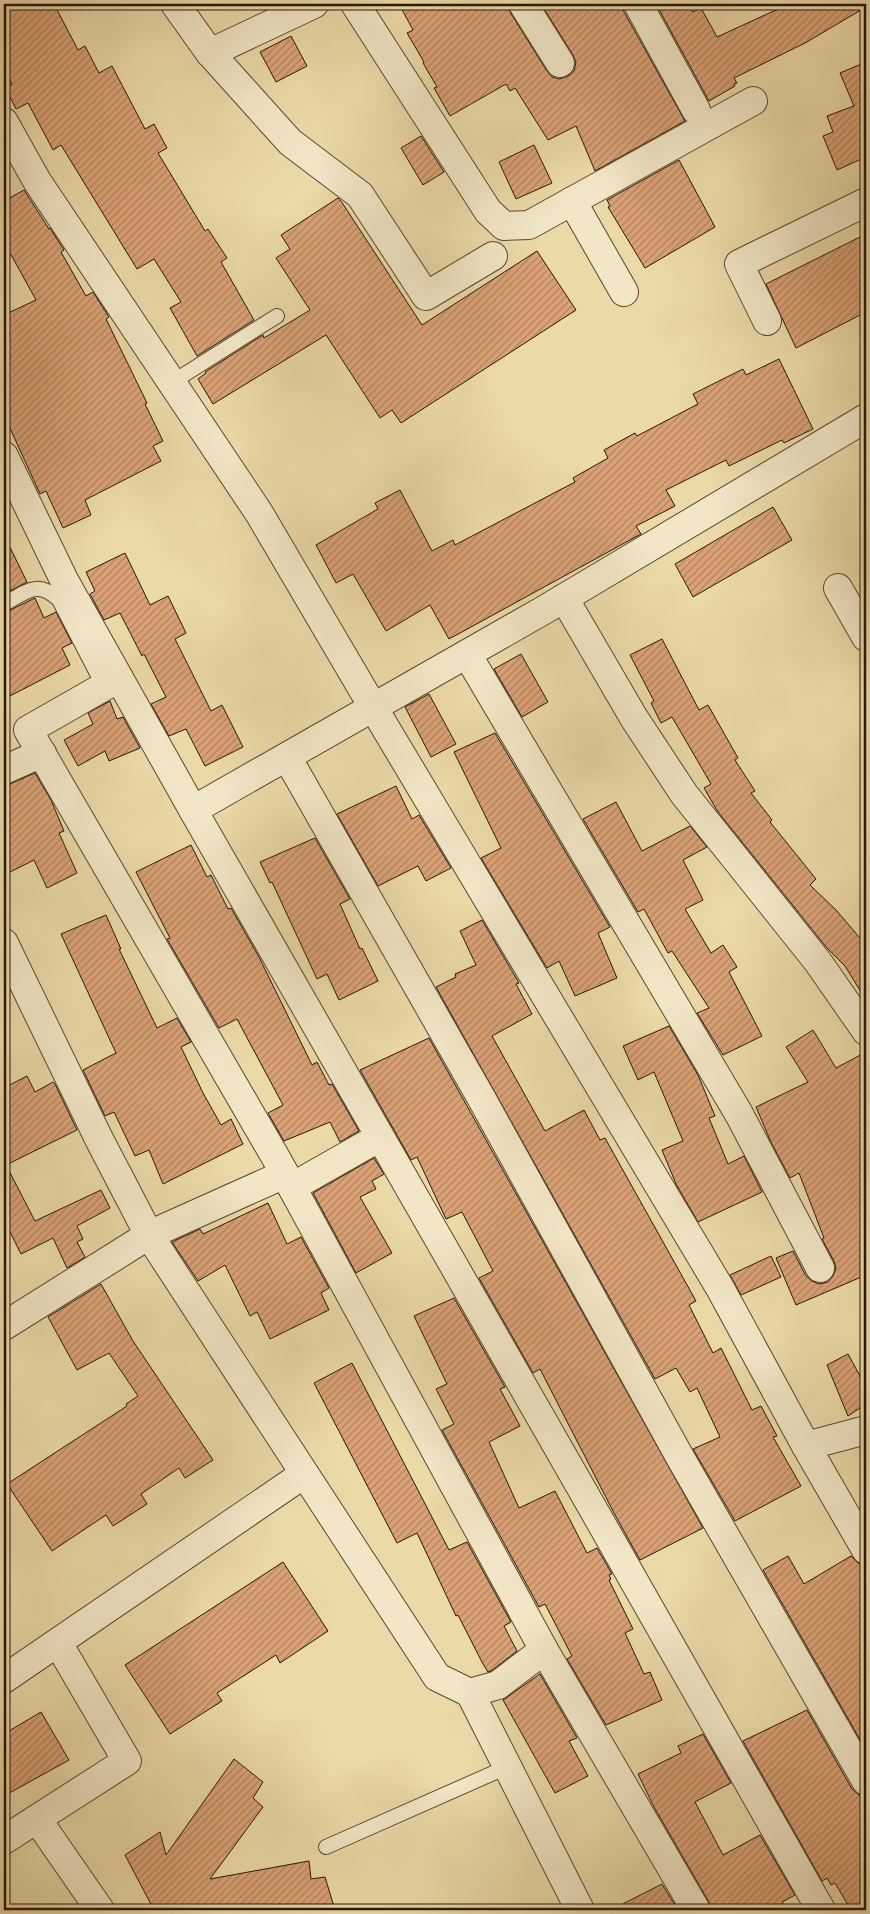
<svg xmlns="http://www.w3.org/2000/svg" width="870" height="1914" viewBox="0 0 870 1914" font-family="'Libre Caslon Text',serif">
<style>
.building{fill:url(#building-hatch);stroke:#261708}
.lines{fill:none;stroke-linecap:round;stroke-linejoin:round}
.lane-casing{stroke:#574830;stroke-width:16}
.street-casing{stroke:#574830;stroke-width:30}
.lane{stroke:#f2e6c6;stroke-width:14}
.street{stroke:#f2e6c6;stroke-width:28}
</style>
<defs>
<pattern id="building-hatch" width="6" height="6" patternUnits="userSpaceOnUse" patternTransform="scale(1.25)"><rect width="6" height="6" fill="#daa276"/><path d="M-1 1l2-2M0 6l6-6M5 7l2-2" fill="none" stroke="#b1835f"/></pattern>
</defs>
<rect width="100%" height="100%" fill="#ebd9a7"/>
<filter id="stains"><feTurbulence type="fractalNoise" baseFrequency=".004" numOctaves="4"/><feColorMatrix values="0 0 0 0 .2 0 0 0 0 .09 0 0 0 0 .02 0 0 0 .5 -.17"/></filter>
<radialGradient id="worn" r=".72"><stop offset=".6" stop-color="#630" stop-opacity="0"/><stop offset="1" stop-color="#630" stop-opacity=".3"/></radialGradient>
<g class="building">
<polygon points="4,4 54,4 78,50 85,46 99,73 112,66 145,129 154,124 167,148 158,153 205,231 208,229 227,258 221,262 254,320 197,356 170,308 181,302 154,259 137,269 61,145 53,150 28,103 16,109 5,87 12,84 4,68"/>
<polygon points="399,4 508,4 510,12 547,71 552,77 560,79 568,76 574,71 576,62 573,55 541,4 622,4 624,12 685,121 595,171 576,126 548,140 515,88 510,91 506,84 450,116 434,88 437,87 423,63 424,62 407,33 413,30"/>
<polygon points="656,4 688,4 693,12 701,8 717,37 789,4 866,4 866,7 805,43 734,78 737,83 734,84 735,86 709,101"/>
<polygon points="291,36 307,66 276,82 260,52"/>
<polygon points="866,62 866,157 837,170 823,136 833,132 827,116 854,106 840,73"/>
<polygon points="421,136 444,172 423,185 401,148"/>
<polygon points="534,145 552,183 516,199 499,162"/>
<polygon points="679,160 715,227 645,268 608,207 610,206 607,200"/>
<polygon points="24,190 49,229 50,228 64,250 61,252 86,296 93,292 109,317 106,319 147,403 145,404 163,441 153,446 161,461 85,500 91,515 63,528 46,491 40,494 4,415 4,315 36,300 4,242 4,201"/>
<polygon points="338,198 341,201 422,325 537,251 576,310 401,423 392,410 380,418 326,335 213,404 198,379 206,373 205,372 263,335 264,338 310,310 276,258 290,249 281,235"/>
<polygon points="866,234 866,312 796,348 766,284"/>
<polygon points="779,359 813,429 784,443 782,440 729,466 726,460 666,490 675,506 636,526 641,534 449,639 430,605 386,631 353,574 336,583 316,545 378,509 375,503 400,490 432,551 453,540 455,545 575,482 573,478 608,458 604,450 635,433 637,436 698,404 693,394 743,369 746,375"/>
<polygon points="773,507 792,540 693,597 675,564"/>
<polygon points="4,535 27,582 4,594"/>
<polygon points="125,553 150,605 168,596 186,633 175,639 211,711 222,705 243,747 205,766 186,729 169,736 151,704 166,697 144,654 142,656 120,613 104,620 90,594 95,591 86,572"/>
<polygon points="35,598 44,618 56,612 72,643 62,648 70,665 4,699 4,613"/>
<polygon points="662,639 699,710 708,705 738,758 735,760 755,791 751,793 772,820 770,822 816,879 810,885 836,910 866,945 866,1000 845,966 827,948 718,812 704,788 711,784 672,717 661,723 651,703 654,701 630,655"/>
<polygon points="521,654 548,702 522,717 494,669"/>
<polygon points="429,694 456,744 431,757 405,707"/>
<polygon points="110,701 117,719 123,717 140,748 109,761 105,751 78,766 64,740 93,724 88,713"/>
<polygon points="495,733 610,927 598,933 617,978 575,996 559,961 547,968 481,858 501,848 454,752"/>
<polygon points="35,773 51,800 64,831 59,833 77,873 47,888 34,860 4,875 4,785 10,784"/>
<polygon points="396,786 412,819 419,815 451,868 426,881 418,866 378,886 337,814"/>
<polygon points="616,802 642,851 690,826 707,847 683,860 703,900 685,909 711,953 723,945 737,967 729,972 762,1036 723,1055 697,1013 709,1008 672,951 668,953 644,909 638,912 583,819"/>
<polygon points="315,838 350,899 340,904 360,949 362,948 378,981 339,1000 327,974 317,979 272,882 270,883 260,862"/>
<polygon points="191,845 207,877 211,875 228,909 231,908 259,957 312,1065 317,1062 329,1085 332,1084 359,1131 340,1142 330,1122 284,1141 268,1113 283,1105 237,1019 219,1028 167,939 170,938 136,872"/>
<polygon points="106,915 121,949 119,949 157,1028 177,1018 191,1042 181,1047 203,1093 221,1125 231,1119 243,1144 163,1184 149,1150 135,1156 114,1112 105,1116 83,1070 116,1053 61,934"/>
<polygon points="482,920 519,983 516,984 532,1014 492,1036 545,1131 584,1110 600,1140 605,1138 696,1301 689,1305 713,1353 721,1348 752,1410 761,1406 777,1436 773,1437 801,1486 735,1521 693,1449 720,1437 697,1388 690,1392 676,1368 655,1379 436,987 456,977 455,974 476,965 460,931"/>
<polygon points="669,1026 698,1075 715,1116 709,1118 728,1164 744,1156 762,1192 698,1222 676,1184 662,1150 683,1141 654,1072 638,1080 623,1046"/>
<polygon points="813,1030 836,1068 866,1052 866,1275 796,1305 776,1258 793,1251 806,1276 812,1281 819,1284 828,1282 833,1276 836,1268 834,1261 822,1239 824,1238 799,1173 790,1178 771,1142 756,1107 808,1082 786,1047"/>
<polygon points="429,1038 703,1528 640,1560 614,1513 540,1369 533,1373 479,1278 493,1271 462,1212 446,1219 417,1157 411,1160 360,1070"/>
<polygon points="27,1076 35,1092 53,1082 55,1084 77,1130 6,1165 35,1221 101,1190 110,1208 77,1226 83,1239 77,1242 85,1257 67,1268 53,1238 21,1254 4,1220 4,1088"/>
<polygon points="374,1158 384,1174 372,1181 376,1189 360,1197 392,1253 356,1273 313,1193"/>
<polygon points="268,1203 287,1244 301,1237 329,1288 321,1293 329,1310 270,1339 257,1312 250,1316 225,1265 198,1281 172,1242 200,1229 203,1234"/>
<polygon points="771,1256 781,1277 741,1295 730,1275"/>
<polygon points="101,1284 133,1341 213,1460 185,1478 179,1468 141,1494 147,1504 113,1526 106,1515 52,1551 7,1484 127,1406 126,1404 138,1396 109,1353 77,1370 48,1317"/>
<polygon points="454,1298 505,1387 500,1389 520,1426 489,1442 519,1508 555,1491 587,1553 597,1548 612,1574 609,1575 611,1579 609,1580 633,1629 625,1633 644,1674 650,1672 662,1700 606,1725 567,1659 572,1656 545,1604 539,1607 442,1430 454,1424 436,1389 447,1384 414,1316"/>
<polygon points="848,1354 866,1387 866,1404 848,1416 827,1365"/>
<polygon points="352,1363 449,1550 467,1542 511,1622 504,1626 517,1651 491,1671 488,1672 483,1664 458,1615 456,1616 417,1533 397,1543 314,1383"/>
<polygon points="788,1556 804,1584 851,1556 858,1563 866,1566 866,1750 763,1570"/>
<polygon points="283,1562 328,1631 280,1663 276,1655 217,1693 222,1701 170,1734 125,1665"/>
<polygon points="540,1674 577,1738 569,1741 588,1776 555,1793 503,1700"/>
<polygon points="807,1710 852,1789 859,1795 866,1797 866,1910 851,1910 835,1883 831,1885 827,1878 822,1881 743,1741"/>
<polygon points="41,1712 69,1760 4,1796 4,1734"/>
<polygon points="703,1734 731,1783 695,1802 723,1855 760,1835 795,1895 782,1902 787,1910 712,1910 709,1902 654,1807 638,1774 681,1753 678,1746"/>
<polygon points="234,1759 263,1782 253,1798 263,1807 210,1879 309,1861 311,1879 325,1877 335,1910 154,1910 125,1855 160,1832 166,1855"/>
<polygon points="662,1884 678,1910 611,1910"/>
</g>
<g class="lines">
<g class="lane-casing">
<g id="lane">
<polyline points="171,383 277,316"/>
<path d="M4,604C26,592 38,579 59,600L104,687"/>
<polyline points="326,1847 507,1767"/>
</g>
</g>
<g class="street-casing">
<g id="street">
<polyline points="175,4 210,53 314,4"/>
<polyline points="355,4 488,211 504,226 529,225 753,101"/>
<polyline points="523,4 560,63"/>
<polyline points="638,4 696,110"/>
<polyline points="210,53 290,142 360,195 426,296 493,256"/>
<polyline points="4,122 37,181 259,513 373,707 720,1288 806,1446 866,1550"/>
<polyline points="572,201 624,292"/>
<polyline points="767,321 739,264 866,202"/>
<polyline points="4,456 64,580 193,810 584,1493 821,1910"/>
<polyline points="838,588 866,637"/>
<polyline points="564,598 634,718 684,794 818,962 866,1031"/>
<polyline points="467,654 739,1114 820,1268"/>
<polyline points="119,678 28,730 276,1158 544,1650 696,1910"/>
<polyline points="287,757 483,1101 681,1459 866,1781"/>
<polyline points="4,770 42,753"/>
<polyline points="193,810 544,610 866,418"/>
<polyline points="4,943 99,1139 149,1235 437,1677 470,1693 498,1685 544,1650"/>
<polyline points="292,1187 380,1137"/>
<polyline points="4,1326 149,1235 285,1174"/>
<polyline points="806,1446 866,1430"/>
<polyline points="4,1679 304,1474"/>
<polyline points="470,1693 580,1910"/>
<polyline points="37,1819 100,1910"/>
<polyline points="4,1840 127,1761 58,1643"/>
</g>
</g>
<use href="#lane" class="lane"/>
<use href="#street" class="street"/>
</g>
<rect width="870" height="1914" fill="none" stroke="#ebd9a7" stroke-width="20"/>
<rect x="5" y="5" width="860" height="1904" fill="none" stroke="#261708" stroke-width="2.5"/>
<rect x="10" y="10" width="850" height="1894" fill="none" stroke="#261708"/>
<rect width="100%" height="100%" filter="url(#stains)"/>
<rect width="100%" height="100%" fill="url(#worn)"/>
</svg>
